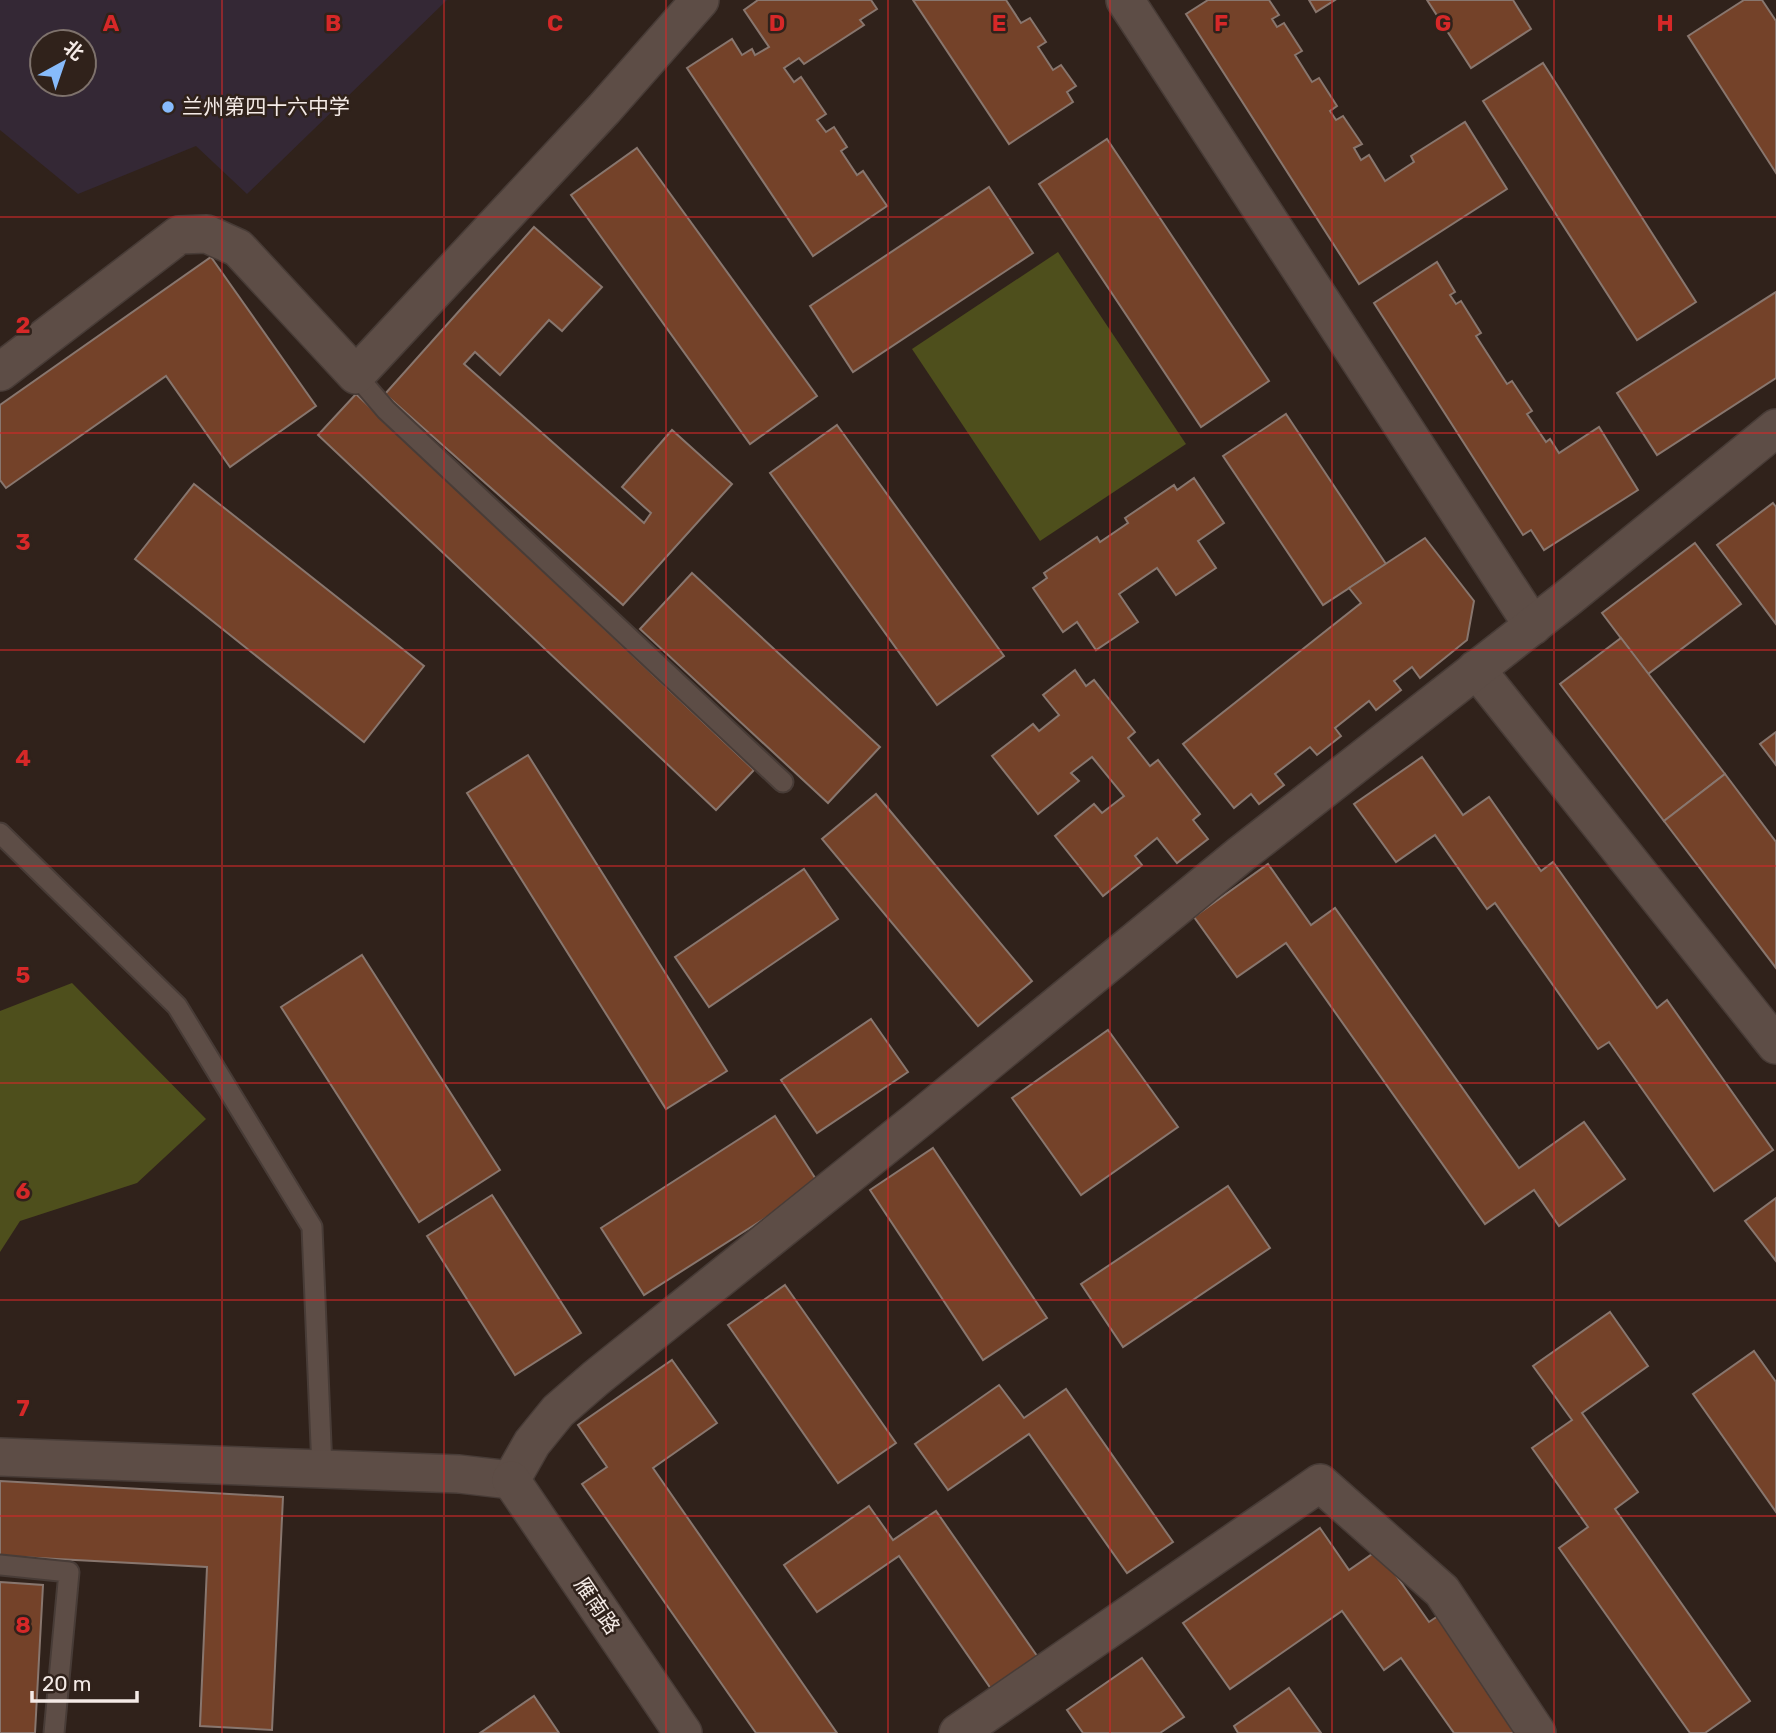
<svg xmlns="http://www.w3.org/2000/svg" width="1776" height="1733" viewBox="0 0 1776 1733" font-family="Rubik,'Noto Sans SC',sans-serif">
<style>
.education{fill:#342835;fill-rule:evenodd}
.green{fill:#4e4f1c}
.building{fill:#744229;stroke:#88766e;stroke-width:2}
.lines{fill:none;stroke-linecap:round;stroke-linejoin:round}
.service-casing{stroke:#483c37;stroke-width:23}
.minor-casing{stroke:#483c37;stroke-width:40}
.service{stroke:#5d4d46;stroke-width:19}
.minor{stroke:#5d4d46;stroke-width:37}
.grid{fill:none;stroke:#d62828;stroke-width:2;stroke-opacity:0.55}
.poi-dot{fill:#87bbfb;stroke:#30221b;stroke-width:2.5}
.labels{text-anchor:middle;stroke-width:5;stroke-linejoin:round;paint-order:stroke}
.poi-label{font-size:21px;fill:#f4eae6;stroke:#30221b;text-anchor:start}
.street-label{font-size:21px;fill:#f4eae6;stroke:#30221b}
.grid-label{font-size:23px;text-anchor:middle;font-weight:bold;fill:#d62828;stroke:#30221b;stroke-width:5;stroke-linejoin:round;paint-order:stroke}
</style>
<rect width="100%" height="100%" fill="#30221b"/>
<path class="education" d="M0,0H447L247,194L196,146L78,194L0,130ZM42,42H84V84H42Z"/>
<g class="green">
<polygon points="1058,252 1186,444 1040,541 912,349"/>
<polygon points="72,983 206,1119 137,1183 20,1221 0,1252 0,1011"/>
</g>
<g class="building">
<polygon points="758,0 871,0 877,9 860,20 864,25 804,64 799,58 784,68 794,82 801,77 826,114 817,120 826,132 834,127 847,147 841,151 857,175 863,171 887,206 813,256 687,68 732,39 742,55 752,49 755,55 769,47 744,10"/>
<polygon points="913,0 1006,0 1021,23 1030,18 1046,42 1038,47 1053,70 1061,65 1076,86 1067,92 1073,102 1009,144"/>
<polygon points="1208,0 1269,0 1279,15 1272,19 1277,27 1284,23 1302,51 1295,55 1312,82 1319,78 1337,106 1330,111 1336,120 1343,116 1362,144 1354,148 1361,160 1369,155 1385,181 1414,162 1411,156 1465,122 1507,189 1359,284 1186,14"/>
<polygon points="1309,0 1335,0 1316,12"/>
<polygon points="1427,0 1513,0 1531,29 1471,68"/>
<polygon points="1744,0 1762,0 1776,21 1776,173 1688,36"/>
<polygon points="1543,63 1696,302 1637,340 1483,101"/>
<polygon points="1107,139 1269,381 1201,427 1039,184"/>
<polygon points="637,148 817,396 750,444 571,195"/>
<polygon points="989,187 1033,253 853,372 810,306"/>
<polygon points="534,227 602,287 562,331 549,320 500,375 475,352 464,364 644,523 651,513 622,487 672,430 732,484 623,605 385,394"/>
<polygon points="211,257 316,406 230,467 166,376 6,488 0,480 0,405"/>
<polygon points="1437,262 1455,292 1450,295 1456,304 1461,301 1481,333 1476,336 1507,384 1512,381 1532,411 1527,414 1546,442 1550,439 1559,453 1599,427 1638,490 1544,550 1531,530 1523,535 1374,303"/>
<polygon points="1776,292 1776,378 1657,455 1617,393"/>
<polygon points="356,394 754,770 716,810 318,435"/>
<polygon points="1286,414 1386,564 1323,605 1223,456"/>
<polygon points="837,425 1004,656 937,705 770,473"/>
<polygon points="1194,478 1224,523 1198,541 1216,568 1176,595 1157,568 1119,594 1138,622 1096,650 1077,622 1063,632 1033,588 1047,578 1044,573 1097,537 1100,542 1128,523 1125,518 1174,485 1177,490"/>
<polygon points="194,484 424,666 364,742 135,559"/>
<polygon points="1773,503 1776,507 1776,624 1717,545"/>
<polygon points="1425,538 1474,601 1467,640 1420,678 1412,667 1394,681 1401,690 1376,710 1369,701 1335,728 1341,736 1317,755 1310,747 1275,774 1284,785 1259,804 1251,794 1234,808 1183,744 1361,603 1349,588"/>
<polygon points="1695,543 1741,604 1648,674 1602,613"/>
<polygon points="692,573 880,747 828,803 640,629"/>
<polygon points="1621,638 1725,774 1664,821 1560,684"/>
<polygon points="1075,670 1086,686 1094,680 1135,732 1128,738 1150,766 1158,760 1200,814 1193,820 1208,839 1177,863 1157,838 1135,856 1142,865 1103,896 1055,836 1094,804 1102,813 1124,796 1092,757 1071,773 1079,781 1038,814 992,756 1033,724 1039,731 1059,715 1043,695"/>
<polygon points="1776,732 1776,765 1760,744"/>
<polygon points="528,755 727,1071 666,1109 467,793"/>
<polygon points="1422,757 1463,815 1489,797 1541,871 1553,862 1657,1008 1667,1000 1773,1150 1714,1191 1609,1042 1598,1049 1495,903 1487,909 1435,835 1396,862 1354,804"/>
<polygon points="1725,774 1776,842 1776,968 1664,821"/>
<polygon points="876,794 1032,981 978,1026 822,839"/>
<polygon points="1268,864 1311,925 1335,908 1519,1168 1584,1122 1625,1179 1559,1226 1534,1190 1485,1224 1286,943 1237,977 1194,917"/>
<polygon points="804,869 838,919 709,1007 675,957"/>
<polygon points="362,955 500,1170 419,1222 281,1007"/>
<polygon points="871,1019 908,1072 817,1133 781,1080"/>
<polygon points="1108,1030 1178,1127 1081,1195 1012,1098"/>
<polygon points="775,1116 819,1184 644,1295 601,1228"/>
<polygon points="933,1148 1047,1318 983,1360 870,1190"/>
<polygon points="1228,1186 1270,1248 1123,1347 1081,1284"/>
<polygon points="492,1195 581,1333 515,1375 427,1236"/>
<polygon points="1776,1198 1776,1261 1745,1221"/>
<polygon points="785,1285 896,1443 838,1483 728,1325"/>
<polygon points="1610,1312 1648,1366 1582,1413 1638,1492 1615,1509 1750,1701 1705,1733 1690,1733 1559,1548 1588,1527 1532,1448 1572,1420 1533,1366"/>
<polygon points="1754,1351 1776,1382 1776,1512 1693,1394"/>
<polygon points="672,1360 717,1423 653,1468 837,1733 756,1733 582,1484 607,1467 578,1425"/>
<polygon points="999,1385 1024,1418 1066,1389 1173,1542 1127,1573 1029,1434 948,1490 915,1444"/>
<polygon points="0,1481 283,1497 272,1730 200,1726 207,1567 0,1556"/>
<polygon points="869,1506 893,1540 936,1511 1042,1663 996,1696 899,1556 817,1612 784,1565"/>
<polygon points="1320,1528 1349,1570 1378,1550 1429,1622 1447,1610 1533,1733 1454,1733 1401,1658 1384,1670 1342,1611 1230,1689 1183,1623"/>
<polygon points="0,1582 43,1585 35,1733 0,1733"/>
<polygon points="1142,1658 1184,1717 1160,1733 1083,1733 1067,1710"/>
<polygon points="1289,1688 1321,1733 1238,1733 1234,1726"/>
<polygon points="534,1696 559,1733 480,1733"/>
</g>
<g class="lines">
<g class="service-casing">
<g id="service">
<polyline points="356,375 386,410 783,782"/>
<polyline points="0,833 177,1006 312,1227 322,1469"/>
<polyline points="0,1565 69,1572 54,1733"/>
</g>
</g>
<g class="minor-casing">
<g id="minor">
<polyline points="1125,0 1533,626"/>
<polyline points="0,372 179,235 207,234 238,248 356,375 604,109 700,0"/>
<polyline points="1476,669 1776,1045"/>
<polyline points="0,1457 459,1474 511,1480"/>
<polyline points="511,1480 532,1443 558,1411 596,1378 920,1118 1240,855 1569,597 1776,428"/>
<polyline points="511,1480 683,1733"/>
<polyline points="958,1733 1320,1483 1442,1591 1537,1733"/>
</g>
</g>
<use href="#service" class="service"/>
<use href="#minor" class="minor"/>
</g>
<path class="grid" d="M222,0V1733M444,0V1733M666,0V1733M888,0V1733M1110,0V1733M1332,0V1733M1554,0V1733M0,217H1776M0,433H1776M0,650H1776M0,866H1776M0,1083H1776M0,1300H1776M0,1516H1776"/>
<circle class="poi-dot" cx="168" cy="107" r="7"/>
<g class="labels">
<g class="poi-label">
<text x="182" y="114">兰州第四十六中学</text>
</g>
<g class="street-label">
<text transform="translate(597 1606) rotate(56)" y="7">雁南路</text>
</g>
</g>
<g class="grid-label">
<text x="111" y="31">A</text>
<text x="333" y="31">B</text>
<text x="555" y="31">C</text>
<text x="777" y="31">D</text>
<text x="999" y="31">E</text>
<text x="1221" y="31">F</text>
<text x="1443" y="31">G</text>
<text x="1665" y="31">H</text>
<text x="23" y="333">2</text>
<text x="23" y="550">3</text>
<text x="23" y="766">4</text>
<text x="23" y="983">5</text>
<text x="23" y="1199">6</text>
<text x="23" y="1416">7</text>
<text x="23" y="1633">8</text>
</g>
<g transform="translate(63 63) rotate(40)"><circle r="33" fill="#30221b" stroke="#7e726c" stroke-width="2"/>
<path d="M0-5L12 26L0 18L-12 26Z" fill="#87bbfb"/>
<text y="-10" font-size="19" font-weight="bold" text-anchor="middle" fill="#f4eae6">北</text>
</g>
<path d="M32 1691v10h105v-10" fill="none" stroke="#f4eae6" stroke-width="3.5"/>
<text x="42" y="1691" font-size="21" fill="#f4eae6" stroke="#30221b" stroke-width="5" paint-order="stroke">20 m</text>
</svg>
